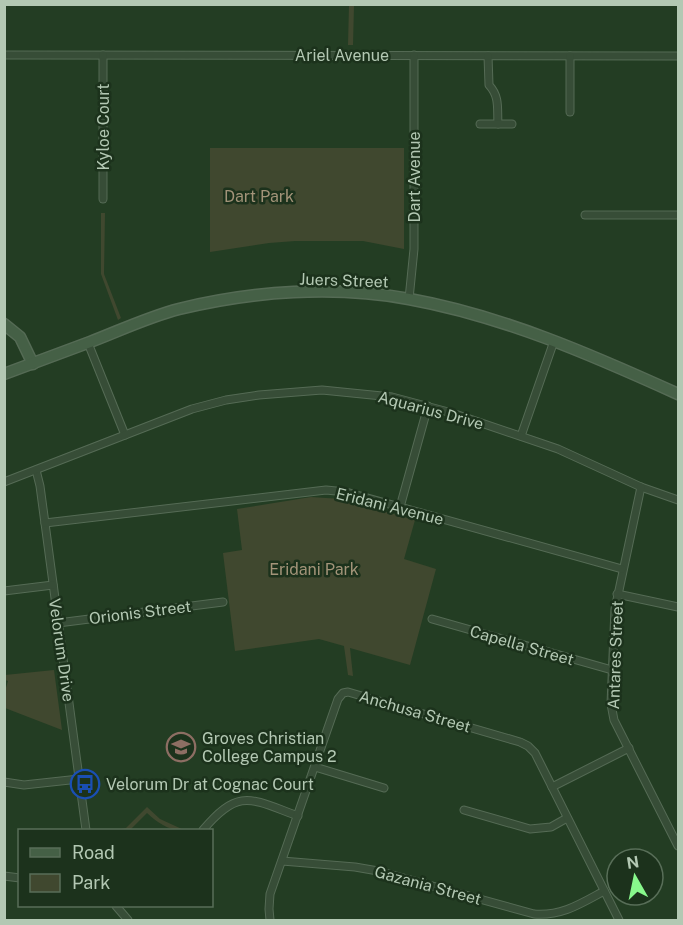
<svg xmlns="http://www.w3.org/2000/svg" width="683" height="925" viewBox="0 0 683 925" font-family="'Public Sans',sans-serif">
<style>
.green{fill:#40482f}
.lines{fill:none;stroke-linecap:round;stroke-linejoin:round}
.street-casing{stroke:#556b55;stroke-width:9}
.secondary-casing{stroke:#556b55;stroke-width:13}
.street{stroke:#374d37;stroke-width:7}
.secondary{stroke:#456046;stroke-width:10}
.labels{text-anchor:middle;stroke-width:5;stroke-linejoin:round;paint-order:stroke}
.street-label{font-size:16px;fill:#b3c8b3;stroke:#1c321c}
.park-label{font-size:16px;fill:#a39479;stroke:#1c321c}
.poi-label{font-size:16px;fill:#b3c8b3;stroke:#1c321c;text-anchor:start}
</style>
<rect width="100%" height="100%" fill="#233d23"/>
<g class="green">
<polygon points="349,5 354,5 353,45 348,45"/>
<polygon points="210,148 404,148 404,249 363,241 295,241 269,243 210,252"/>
<polygon points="101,213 105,213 104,274 121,318 118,320 101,274"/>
<polygon points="311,497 341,499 415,520 404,559 436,569 410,665 350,648 353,676 348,675 344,646 319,639 235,651 223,553 242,550 237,509"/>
<polygon points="54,670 62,730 5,708 5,691 8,681 5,680 5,675"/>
<path d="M147,807L160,819L184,830C169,831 158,823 147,813L130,830H117L126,828Z"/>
</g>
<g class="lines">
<g class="street-casing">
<g id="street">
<polyline points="4,55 678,56"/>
<polyline points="103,55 103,199"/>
<path d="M488,56L489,85C500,97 497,108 498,124"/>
<polyline points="570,56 570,112"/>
<polyline points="480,124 512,124"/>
<polyline points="585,215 678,215"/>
<polyline points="409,299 414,249 414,55"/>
<polyline points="88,343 125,435"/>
<polyline points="521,436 554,341"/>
<polyline points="36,470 40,486 86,830"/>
<polyline points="4,482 192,409 226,400 259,395 322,390 392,397 452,413 558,449 641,487 678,500"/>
<polyline points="641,487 615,609 611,704 614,720 678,846"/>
<polyline points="400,507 428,406"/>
<polyline points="45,523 326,490 346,492 622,569"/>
<polyline points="4,591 53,585"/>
<polyline points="617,594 678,607"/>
<polyline points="432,619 612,670"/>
<polyline points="58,623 223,602"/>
<polyline points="315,767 384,788"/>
<polyline points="4,782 24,785 79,779"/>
<polyline points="552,787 629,748"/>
<polyline points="464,810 530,829 551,827 567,818"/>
<path d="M203,830C239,787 251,799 298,816"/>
<path d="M282,861L355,867L378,871L534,914C562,916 580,904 604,891"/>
<polyline points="4,876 20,878"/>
<polyline points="116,906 128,920"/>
<polyline points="270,920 269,909 270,894 338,699 343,693 348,692 520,742 528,746 535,753 619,920"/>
</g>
</g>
<g class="secondary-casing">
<g id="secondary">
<polyline points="4,324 20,337 33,364"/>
<path d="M4,374C33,363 61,353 90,342C119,331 148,317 179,309C253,291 334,285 409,299C503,316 592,355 678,394"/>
</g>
</g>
<use href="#street" class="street"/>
<use href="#secondary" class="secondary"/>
</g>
<defs>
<g id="school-ring" transform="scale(1.5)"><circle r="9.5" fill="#1c321c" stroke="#8d6e63" stroke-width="1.5"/><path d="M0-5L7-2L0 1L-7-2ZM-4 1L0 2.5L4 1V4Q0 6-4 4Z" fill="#8d6e63"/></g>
<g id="bus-ring" transform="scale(1.5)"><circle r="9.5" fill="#1c321c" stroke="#1a4fb4" stroke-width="1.5"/><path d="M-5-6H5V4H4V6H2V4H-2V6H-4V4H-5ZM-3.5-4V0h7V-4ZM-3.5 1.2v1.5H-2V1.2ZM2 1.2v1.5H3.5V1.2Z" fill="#1a4fb4"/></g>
</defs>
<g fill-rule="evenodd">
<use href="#school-ring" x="181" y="747"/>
<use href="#bus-ring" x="85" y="784"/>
</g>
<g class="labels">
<g class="street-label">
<text x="342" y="61">Ariel Avenue</text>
<text transform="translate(103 127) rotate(-90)" y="6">Kyloe Court</text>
<text transform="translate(414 177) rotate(-90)" y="6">Dart Avenue</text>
<text transform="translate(344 280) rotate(2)" y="6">Juers Street</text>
<text transform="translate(431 410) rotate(15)" y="6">Aquarius Drive</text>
<text transform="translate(390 506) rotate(14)" y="6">Eridani Avenue</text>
<text transform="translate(140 612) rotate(-7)" y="6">Orionis Street</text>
<text transform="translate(522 645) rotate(16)" y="6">Capella Street</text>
<text transform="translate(62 650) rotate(82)" y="6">Velorum Drive</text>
<text transform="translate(615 655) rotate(-88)" y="6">Antares Street</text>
<text transform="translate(415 711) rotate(16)" y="6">Anchusa Street</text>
<text transform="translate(428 885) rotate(15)" y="6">Gazania Street</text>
</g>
<g class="park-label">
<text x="259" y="202">Dart Park</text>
<text x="314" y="575">Eridani Park</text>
</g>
<g class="poi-label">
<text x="202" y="744">Groves Christian<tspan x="202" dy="18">College Campus 2</tspan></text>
<text x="106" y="790">Velorum Dr at Cognac Court</text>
</g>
</g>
<rect width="683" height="925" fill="none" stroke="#b3c8b3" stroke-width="12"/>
<rect x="18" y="829" width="195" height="78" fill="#1c321c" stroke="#586e58" stroke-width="1.5"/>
<rect x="30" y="848" width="30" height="9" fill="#456046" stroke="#586e58" stroke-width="1.5"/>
<text x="72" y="859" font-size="18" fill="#b3c8b3">Road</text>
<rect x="30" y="874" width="30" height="18" fill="#40482f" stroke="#586e58" stroke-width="1.5"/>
<text x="72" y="889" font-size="18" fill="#b3c8b3">Park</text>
<g transform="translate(635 877) rotate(351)"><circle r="28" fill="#1c321c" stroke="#586e58" stroke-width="1.5"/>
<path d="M0-4.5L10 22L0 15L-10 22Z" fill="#88f88c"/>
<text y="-9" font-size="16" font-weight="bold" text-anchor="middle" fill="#b3c8b3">N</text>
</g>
</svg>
